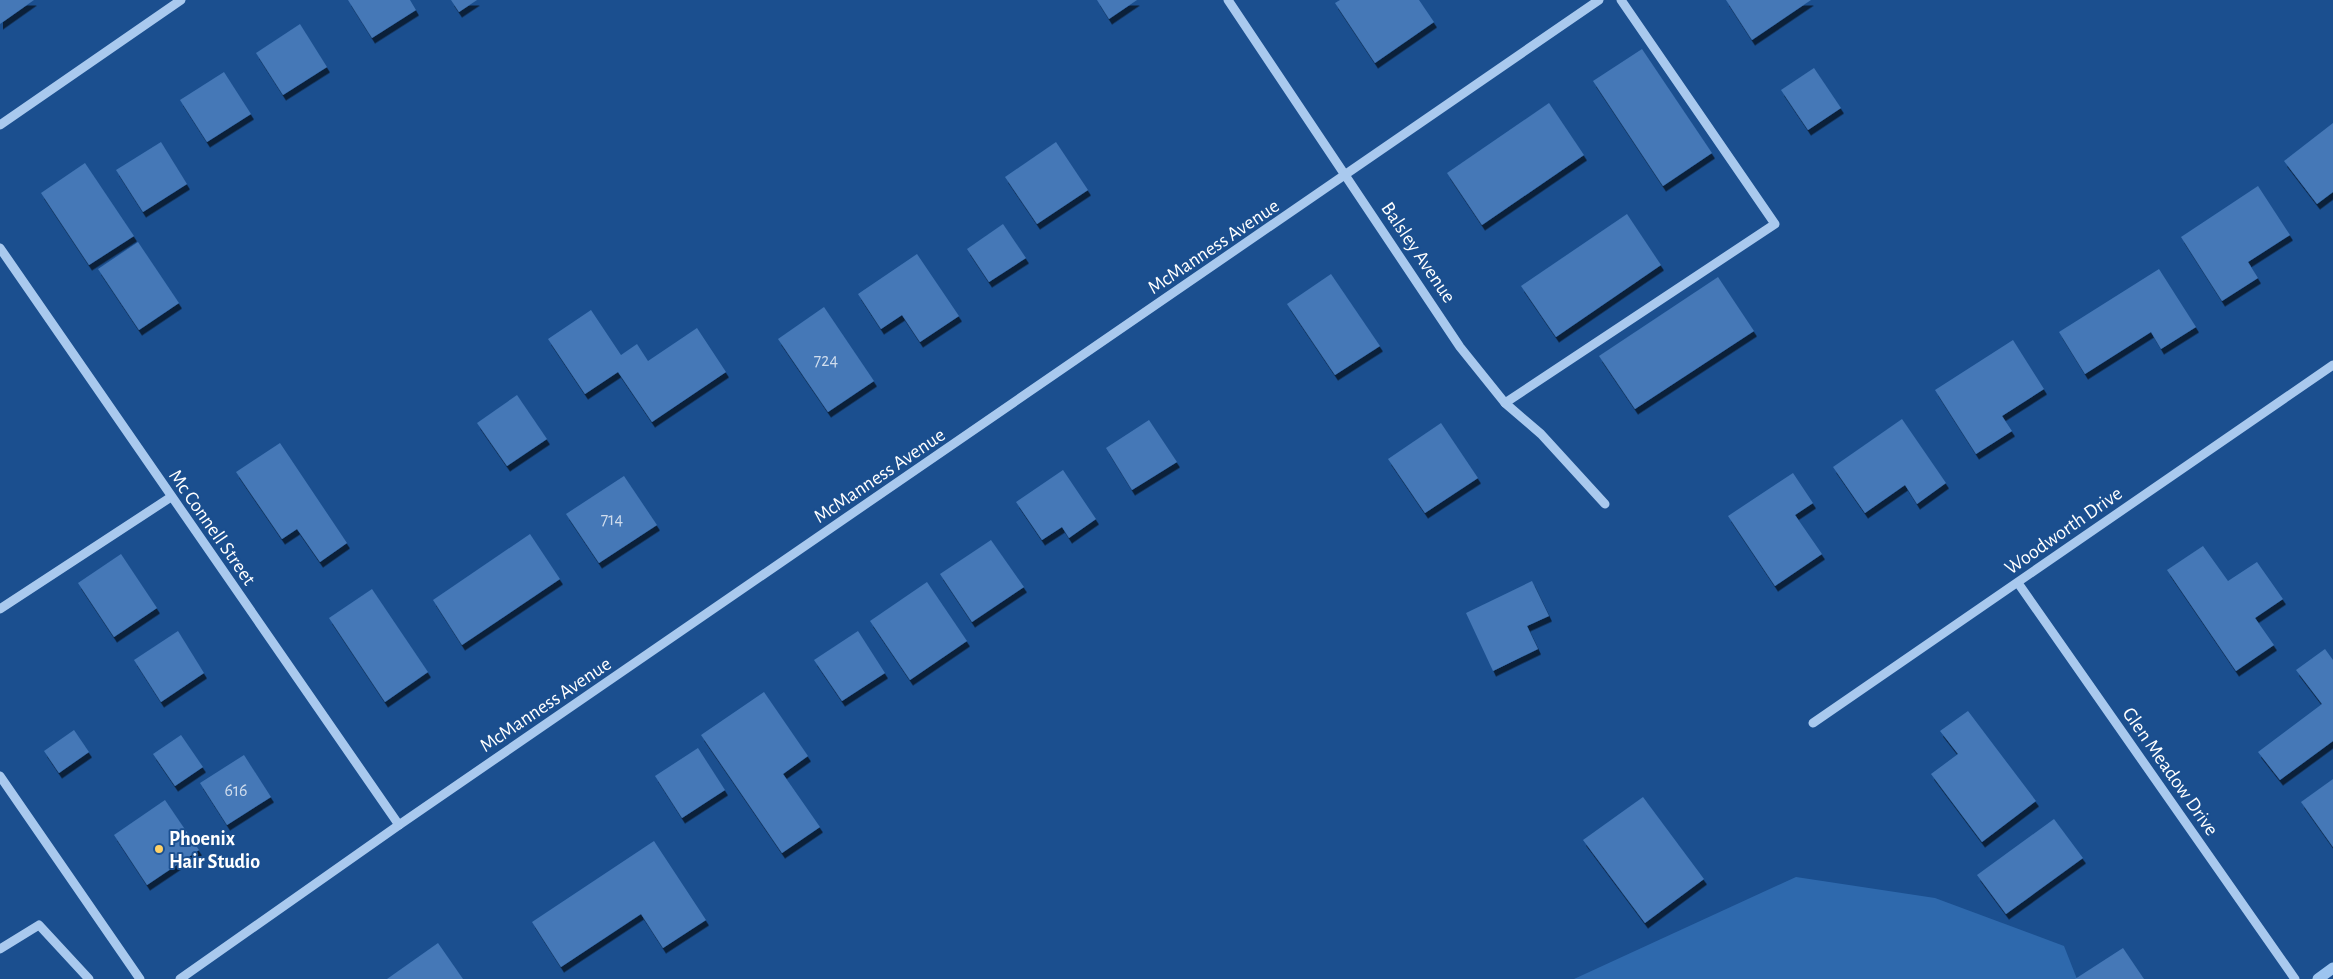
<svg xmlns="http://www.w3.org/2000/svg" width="2333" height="979" viewBox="0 0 2333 979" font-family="'Alegreya Sans',sans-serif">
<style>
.green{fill:#2e69ad}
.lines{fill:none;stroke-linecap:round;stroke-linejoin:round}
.stream{stroke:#9cc4f0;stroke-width:11}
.building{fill:#4478b7;filter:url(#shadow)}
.minor{stroke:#a9c9ee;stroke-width:9}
.poi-dot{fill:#ffd166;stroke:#1b4f8f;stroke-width:2}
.labels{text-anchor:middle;stroke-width:4;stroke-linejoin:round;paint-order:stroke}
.number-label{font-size:18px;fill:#d0dded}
.street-label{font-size:20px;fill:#fff;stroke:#1b4f8f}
.poi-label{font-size:20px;font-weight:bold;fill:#fff;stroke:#1b4f8f;text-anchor:start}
</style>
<defs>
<filter id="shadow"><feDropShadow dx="3" dy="5.5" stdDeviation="0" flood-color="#0009"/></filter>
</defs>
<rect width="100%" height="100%" fill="#1b4f8f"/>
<polygon class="green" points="1796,877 1935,898 2064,946 2077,979 1574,979"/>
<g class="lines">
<polyline class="stream" points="2318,979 2333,968"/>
</g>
<g class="building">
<polygon points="0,0 34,0 0,24"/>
<polygon points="348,0 410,0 416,10 372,38"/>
<polygon points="451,0 477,0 459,12"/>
<polygon points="1097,0 1137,0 1109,19"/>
<polygon points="1340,0 1419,0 1434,22 1375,63 1335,3"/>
<polygon points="1726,0 1811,0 1752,40"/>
<polygon points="300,24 327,67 283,95 256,53"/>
<polygon points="1642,49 1712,153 1663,186 1593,81"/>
<polygon points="1814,68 1841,108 1808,130 1781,90"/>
<polygon points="224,72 251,114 207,142 180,100"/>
<polygon points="1549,103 1584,155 1482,225 1447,173"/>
<polygon points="2333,123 2333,192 2317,204 2284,161"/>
<polygon points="161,142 187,184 143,212 116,170"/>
<polygon points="1056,142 1088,190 1037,224 1005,177"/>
<polygon points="85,163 134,236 89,265 41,193"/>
<polygon points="2258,186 2290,235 2248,262 2258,278 2222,301 2181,237"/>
<polygon points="1627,214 1661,265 1556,337 1521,286"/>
<polygon points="1003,224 1026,258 989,282 967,249"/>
<polygon points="138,242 179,303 139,330 98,269"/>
<polygon points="917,254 959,316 920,342 902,315 881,329 858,294"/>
<polygon points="2159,269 2196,327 2161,349 2151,332 2085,374 2059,332"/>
<polygon points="1331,274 1380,346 1335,375 1287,304"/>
<polygon points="1718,277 1754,331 1635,409 1599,356"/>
<polygon points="824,307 874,381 828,412 778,339"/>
<polygon points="591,310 621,355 637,344 648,361 697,328 726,372 652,422 618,372 585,394 548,339"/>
<polygon points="2013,340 2044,389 2002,416 2012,431 1976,454 1935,390"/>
<polygon points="517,395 547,439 507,466 477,423"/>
<polygon points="1902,419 1946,483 1917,504 1905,485 1865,513 1833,467"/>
<polygon points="1149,420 1177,462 1132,490 1106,448"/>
<polygon points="1441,423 1478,478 1425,513 1388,459"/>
<polygon points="280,443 347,543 320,562 297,529 282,539 236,472"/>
<polygon points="1063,470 1096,519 1069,538 1062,527 1042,540 1016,502"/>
<polygon points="1793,473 1813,503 1795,515 1822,554 1775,586 1728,516"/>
<polygon points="624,476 657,525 599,563 566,514"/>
<polygon points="530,534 560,579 462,645 433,600"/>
<polygon points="991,540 1024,587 972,622 940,574"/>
<polygon points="2203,546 2228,581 2257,562 2283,599 2255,618 2274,645 2236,671 2167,570"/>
<polygon points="121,554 157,608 114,637 78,583"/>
<polygon points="1532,581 1549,616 1527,626 1538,649 1493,671 1466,613"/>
<polygon points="927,582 967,641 910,680 870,621"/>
<polygon points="372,589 428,672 385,702 329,618"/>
<polygon points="178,631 204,673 161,702 134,660"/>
<polygon points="858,631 885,673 842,701 814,660"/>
<polygon points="2325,649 2333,660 2333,741 2280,780 2258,752 2322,704 2296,670"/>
<polygon points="764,692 808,756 783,774 820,827 782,853 701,735"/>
<polygon points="1968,711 2036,801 1982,842 1931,774 1958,754 1940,731"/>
<polygon points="74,730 89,752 59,773 44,751"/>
<polygon points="181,735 203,767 175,786 153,754"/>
<polygon points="698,748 725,790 682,818 655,776"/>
<polygon points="244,755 271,797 227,825 200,783"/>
<polygon points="2333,779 2333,847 2301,802"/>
<polygon points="1643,797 1704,879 1645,923 1583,840"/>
<polygon points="165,800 199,850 147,885 114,835"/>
<polygon points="2054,819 2083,858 2006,914 1977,875"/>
<polygon points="654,841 706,920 663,948 641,914 561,967 532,922"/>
<polygon points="438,943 463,979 387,979"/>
<polygon points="2123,948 2144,979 2075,979"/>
</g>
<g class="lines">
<g class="minor">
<polyline points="1228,0 1460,347 1505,403 1541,434 1605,504"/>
<polyline points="0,125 181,0"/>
<polyline points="0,248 399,825"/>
<polyline points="1505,403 1775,224 1621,0"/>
<polyline points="2018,583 2295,979"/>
<polyline points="0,609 171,497"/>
<polyline points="1813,723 2333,365"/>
<polyline points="0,776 140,979"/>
<polyline points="0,949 39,925 89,979"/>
<polyline points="180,979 399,825 1599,0"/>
</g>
</g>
<circle class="poi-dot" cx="159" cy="849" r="5"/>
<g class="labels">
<g class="number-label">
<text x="826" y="366">724</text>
<text x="612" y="525">714</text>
<text x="236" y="796">616</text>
</g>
<g class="street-label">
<text transform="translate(1213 246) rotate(-34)" y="7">McManness Avenue</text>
<text transform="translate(1419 252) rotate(56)" y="7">Balsley Avenue</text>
<text transform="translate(879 475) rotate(-34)" y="7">McManness Avenue</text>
<text transform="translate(213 527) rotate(55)" y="7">Mc Connell Street</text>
<text transform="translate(2063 530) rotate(-35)" y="7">Woodworth Drive</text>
<text transform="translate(545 704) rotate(-34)" y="7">McManness Avenue</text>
<text transform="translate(2171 771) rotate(55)" y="7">Glen Meadow Drive</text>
</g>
<g class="poi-label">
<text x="169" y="845">Phoenix<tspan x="169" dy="23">Hair Studio</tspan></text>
</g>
</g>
</svg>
